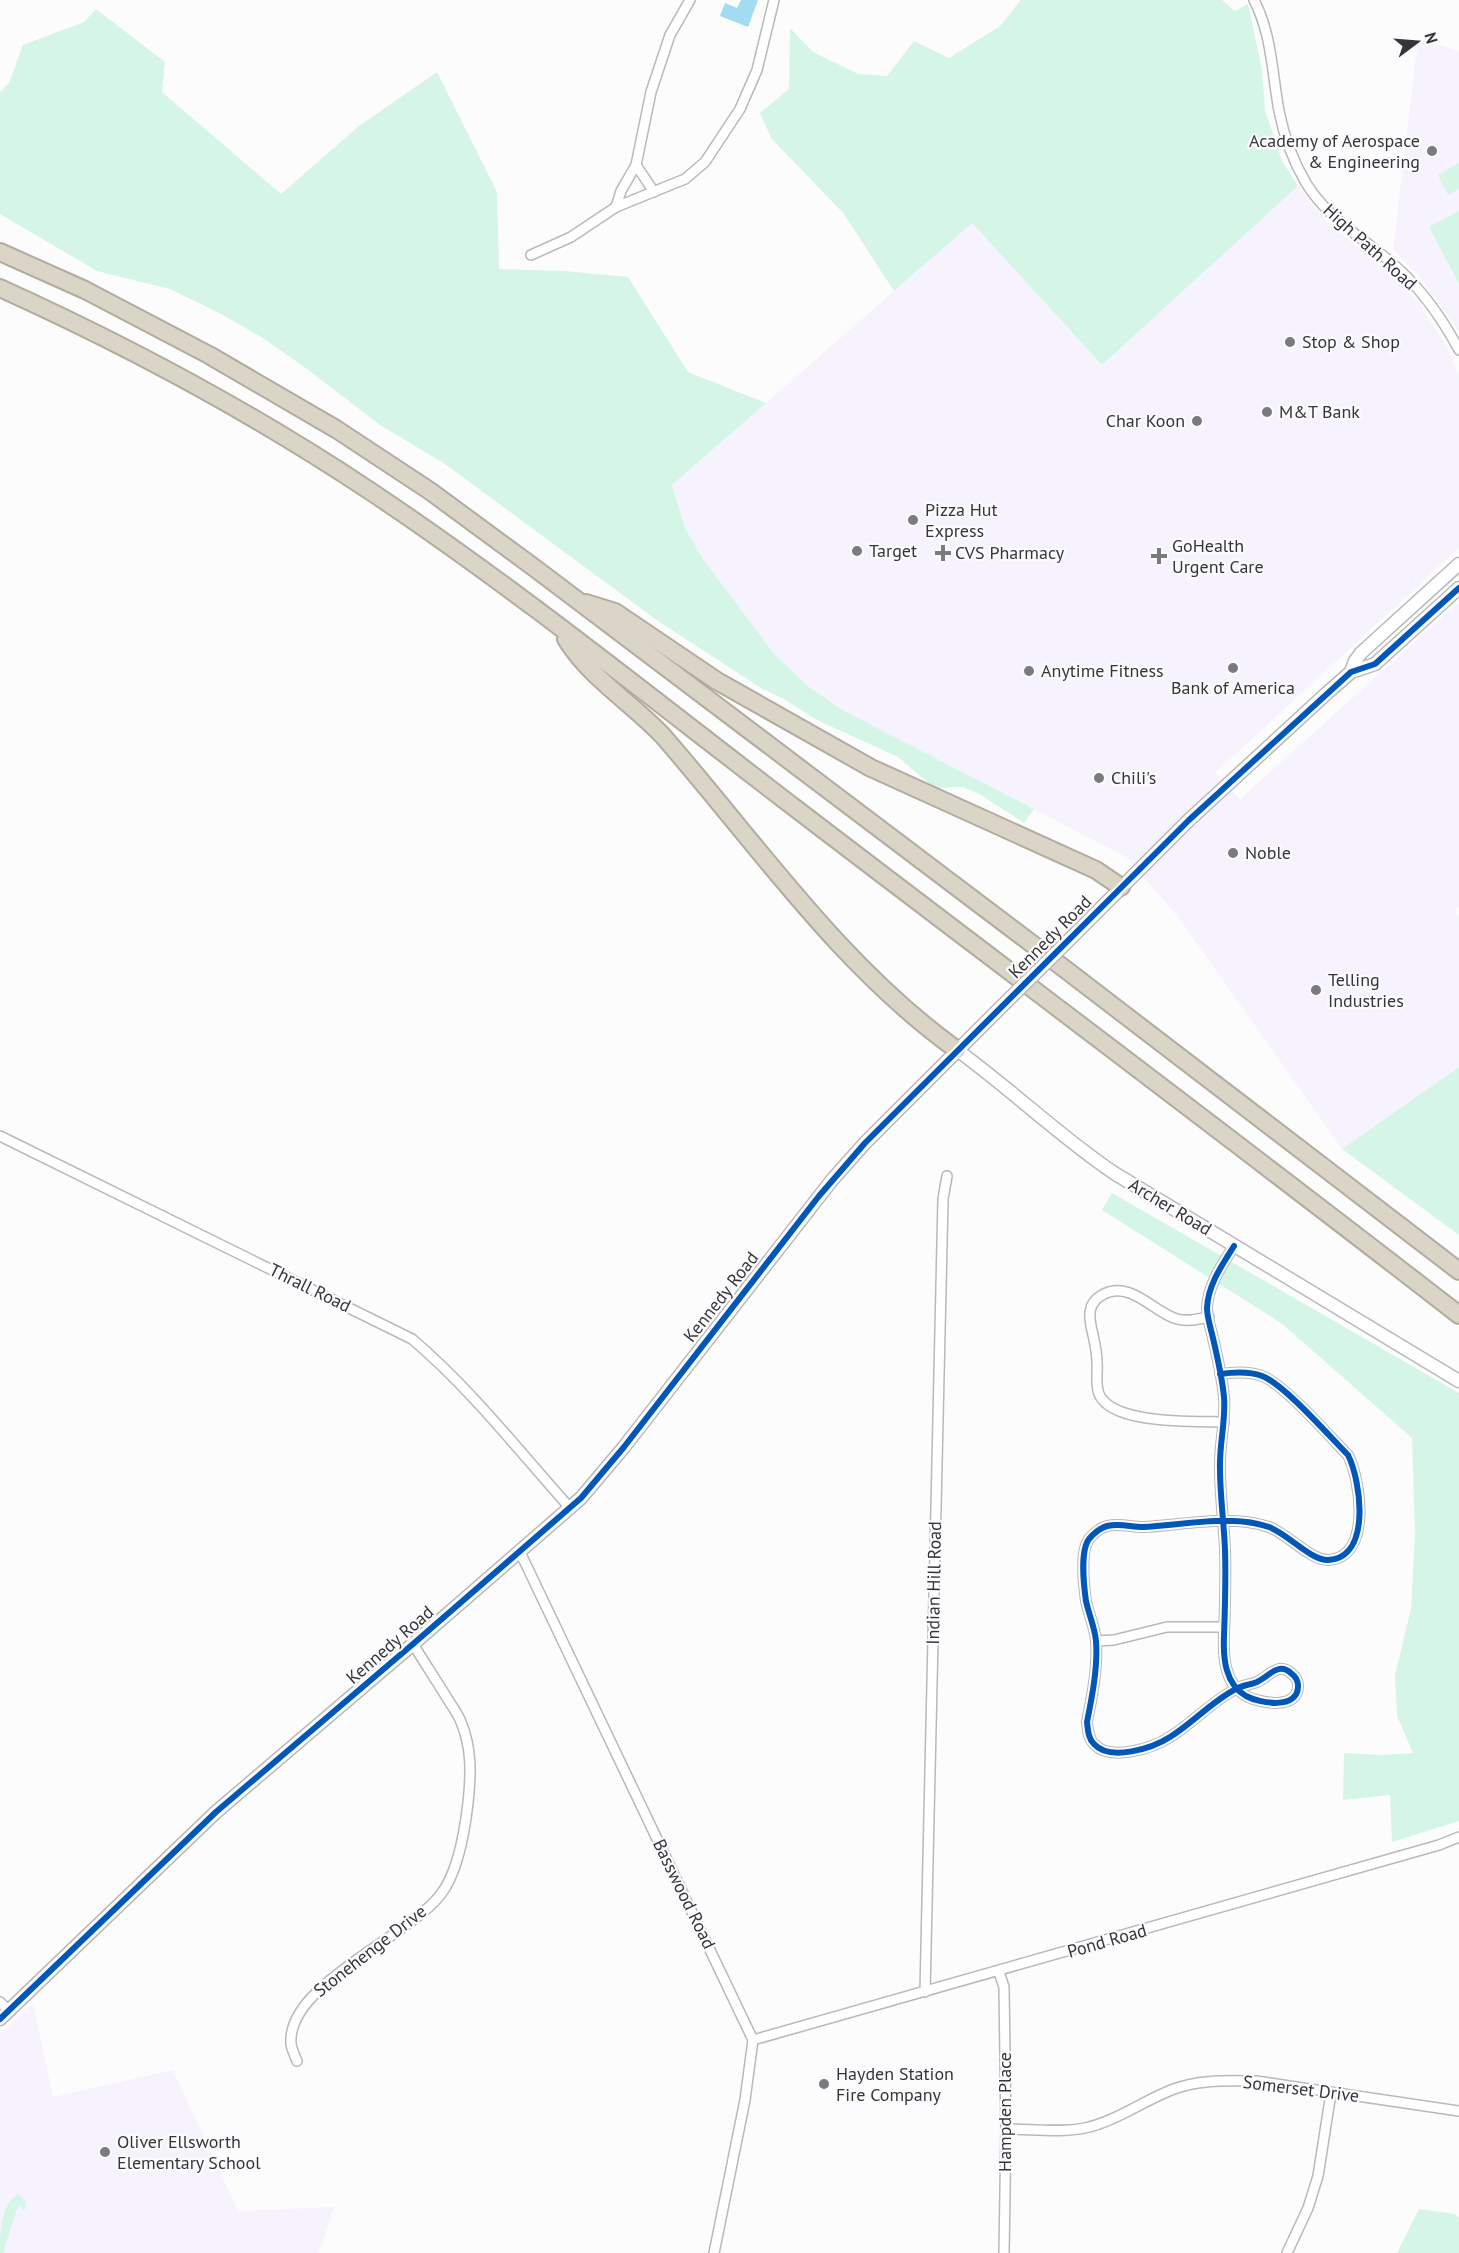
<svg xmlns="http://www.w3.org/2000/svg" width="1459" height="2253" viewBox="0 0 1459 2253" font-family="'PT Sans',sans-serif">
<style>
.built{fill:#f6f3fe}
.green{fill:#d5f6e7}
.water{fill:#a2dbf2}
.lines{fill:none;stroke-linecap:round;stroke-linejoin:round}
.street-casing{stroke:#b9b8bc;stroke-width:12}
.secondary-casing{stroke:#b9b8bc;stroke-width:15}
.highway-casing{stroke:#b1ac9d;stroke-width:20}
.street{stroke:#fff;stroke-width:9}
.secondary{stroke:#fff;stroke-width:12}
.highway{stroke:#dad5c6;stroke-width:16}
.secondary-bridge-casing{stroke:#b9b8bc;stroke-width:15;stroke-linecap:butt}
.secondary-bridge{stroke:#fff;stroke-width:12}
.cycleway-casing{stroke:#fbfbfe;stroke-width:10}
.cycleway{stroke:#0057b8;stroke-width:6}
.poi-dot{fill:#7b7a7e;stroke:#fbfbfe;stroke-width:2}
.labels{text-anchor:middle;stroke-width:4.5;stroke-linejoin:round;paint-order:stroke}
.poi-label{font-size:18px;fill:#36343a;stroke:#fbfbfe;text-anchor:start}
.street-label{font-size:18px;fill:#36343a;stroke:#fbfbfe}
</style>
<rect width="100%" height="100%" fill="#fcfcfd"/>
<g class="built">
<polygon points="1418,39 1459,51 1459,332 1421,278 1393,250"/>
<polygon points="1298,186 1326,221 1393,276 1418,303 1450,351 1459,377 1459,548 1215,773 1240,799 1459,602 1459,907 1455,909 1459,918 1459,1067 1342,1149 1179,918 1126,857 879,729 841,709 809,687 775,655 703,559 685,528 672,485 972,223 1102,365"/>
<polygon points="33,2004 53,2097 173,2070 238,2211 334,2207 319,2253 0,2253 0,2034"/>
</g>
<g class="green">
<polygon points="1021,0 1222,0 1235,11 1248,4 1262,70 1265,110 1282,161 1298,186 1102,365 972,223 894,291 844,214 771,138 760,113 789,89 790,28 813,52 858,74 887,76 914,41 949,58 1000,26"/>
<polygon points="96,9 165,62 162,92 281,194 359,126 437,72 497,192 499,269 565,271 628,277 688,372 766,403 672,485 685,528 703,559 775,655 809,687 841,709 879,729 1034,809 1024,823 981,795 963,787 934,788 898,757 817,720 782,698 761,688 658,621 445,464 380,425 307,369 263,338 221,314 170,289 97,271 0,214 0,92 9,83 23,45 84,22"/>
<polygon points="1459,163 1459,189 1448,195 1438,175"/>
<polygon points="1459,211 1459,284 1429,227"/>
<polygon points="1459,1067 1459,1235 1342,1149"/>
<polygon points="1112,1193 1459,1393 1459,1821 1392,1842 1390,1795 1343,1800 1344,1753 1382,1755 1413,1753 1397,1716 1395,1675 1411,1609 1415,1534 1412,1438 1281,1323 1102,1210"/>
<path d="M18,2194L26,2202L25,2210L18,2206L3,2253H0C0,2234 0,2205 18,2194Z"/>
<polygon points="1419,2209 1455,2214 1459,2218 1459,2253 1397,2253"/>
</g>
<polygon class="water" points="741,0 758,0 748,27 720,16 725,3 737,8"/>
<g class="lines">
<g class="street-casing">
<g id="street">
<path d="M1254,0C1272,35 1272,73 1279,111C1284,136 1293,161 1306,183C1327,218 1363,238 1393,264C1421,288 1442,318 1459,350"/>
<polyline points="636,165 654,192"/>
<polyline points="616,207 621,191 636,165 651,92 670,35 690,0"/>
<polyline points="531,255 571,237 616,207 685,179 705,162 740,109 757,70 774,0"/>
<path d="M0,1136L412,1339C471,1389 519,1451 570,1508"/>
<path d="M1209,1317C1198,1319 1188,1322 1177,1319C1153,1312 1130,1279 1102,1295C1086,1304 1089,1319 1093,1335C1095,1344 1097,1353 1097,1362C1098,1372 1095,1384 1099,1394C1112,1425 1195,1421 1224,1422"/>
<path d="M1220,1374C1234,1372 1249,1371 1262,1376C1284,1384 1330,1437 1348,1455C1361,1481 1372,1558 1328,1560C1310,1560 1288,1534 1269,1527C1232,1514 1183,1525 1143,1527C1131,1527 1120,1523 1107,1526C1100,1528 1094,1533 1089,1539C1080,1551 1084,1587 1086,1601C1089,1615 1095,1628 1096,1641C1098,1667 1092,1697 1087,1722C1088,1730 1088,1738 1094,1744C1110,1762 1153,1748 1170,1737C1193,1723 1212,1701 1236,1689C1242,1685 1250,1685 1257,1682C1270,1676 1278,1661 1292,1674C1295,1676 1298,1681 1298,1685C1299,1711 1259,1703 1246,1696C1225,1684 1223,1658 1224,1636C1225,1608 1226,1579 1225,1550C1224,1523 1220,1496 1220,1469C1219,1445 1226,1421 1224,1397C1222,1376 1217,1355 1212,1334C1210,1326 1207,1316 1207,1308C1208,1285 1222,1265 1234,1246"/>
<polyline points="520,1552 753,2040 745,2100 714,2253"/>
<polyline points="1096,1641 1114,1640 1167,1627 1224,1627"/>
<polyline points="999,1972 1004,1987 1006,2129 1004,2253"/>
<polyline points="925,1992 943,1199 947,1176"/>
<polyline points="0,2002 9,2011"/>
<polyline points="753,2040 1439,1845 1459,1837"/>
<path d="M297,2061C295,2056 292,2050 291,2044C286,1985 409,1937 441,1894C458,1872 465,1829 468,1803C471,1775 472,1748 461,1722C458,1714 452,1706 447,1698C436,1680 424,1662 413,1644"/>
<path d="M1006,2129C1032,2129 1061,2133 1085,2128C1117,2121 1144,2100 1174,2089C1200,2079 1229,2081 1256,2081L1459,2111"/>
<polyline points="1287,2253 1308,2208 1318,2176 1331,2093"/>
</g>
</g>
<g class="secondary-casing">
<g id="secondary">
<polyline points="1351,672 1355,661 1361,653 1459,564"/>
<polyline points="1073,936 1189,820 1327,693 1351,672 1375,664 1459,588"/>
<path d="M957,1050C1011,1089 1059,1136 1114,1173L1459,1381"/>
<polyline points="0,2019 216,1812 413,1644 581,1498 624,1447 832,1180 865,1143 999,1009"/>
</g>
</g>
<g class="highway-casing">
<g id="highway">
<polyline points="0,252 85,290 209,355 336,429 430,491 536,569 1044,953 1459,1271"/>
<path d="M0,288C128,346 253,413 370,491C517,589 655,701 795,808C1016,977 1239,1144 1459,1315"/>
<polyline points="586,603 615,612 717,681 871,768 1096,870 1121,887"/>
<path d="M566,639C590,678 632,703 663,736C757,844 840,966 957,1050"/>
</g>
</g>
<use href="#street" class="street"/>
<use href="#secondary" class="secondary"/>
<use href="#highway" class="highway"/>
<g class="secondary-bridge-casing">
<polyline id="secondary-bridge" points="999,1009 1073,936"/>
</g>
<use href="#secondary-bridge" class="secondary-bridge"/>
<g class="cycleway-casing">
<g id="cycleway">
<path d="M1220,1374C1234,1372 1249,1371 1262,1376C1284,1384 1330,1437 1348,1455C1361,1481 1372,1558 1328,1560C1310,1560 1288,1534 1269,1527C1232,1514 1183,1525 1143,1527C1131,1527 1120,1523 1107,1526C1100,1528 1094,1533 1089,1539C1080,1551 1084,1587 1086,1601C1089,1615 1095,1628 1096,1641C1098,1667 1092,1697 1087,1722C1088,1730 1088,1738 1094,1744C1110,1762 1153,1748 1170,1737C1193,1723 1212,1701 1236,1689C1242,1685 1250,1685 1257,1682C1270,1676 1278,1661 1292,1674C1295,1676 1298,1681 1298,1685C1299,1711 1259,1703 1246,1696C1225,1684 1223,1658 1224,1636C1225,1608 1226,1579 1225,1550C1224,1523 1220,1496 1220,1469C1219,1445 1226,1421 1224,1397C1222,1376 1217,1355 1212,1334C1210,1326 1207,1316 1207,1308C1208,1285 1222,1265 1234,1246"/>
<polyline points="0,2019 216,1812 413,1644 581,1498 624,1447 819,1196 865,1143 1189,820 1351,672 1375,664 1459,588"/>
</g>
</g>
<use href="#cycleway" class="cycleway"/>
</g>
<g class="poi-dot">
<circle cx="1432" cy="151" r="6"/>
<circle cx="1290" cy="342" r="6"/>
<circle cx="1267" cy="412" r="6"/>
<circle cx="1197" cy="421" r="6"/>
<circle cx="913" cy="520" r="6"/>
<circle cx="857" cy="551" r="6"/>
<path d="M940 544h6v6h6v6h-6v6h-6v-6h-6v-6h6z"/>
<path d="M1156 547h6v6h6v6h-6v6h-6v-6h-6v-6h6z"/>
<circle cx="1233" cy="668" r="6"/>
<circle cx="1029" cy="671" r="6"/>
<circle cx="1099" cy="778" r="6"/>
<circle cx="1233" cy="853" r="6"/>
<circle cx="1316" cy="990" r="6"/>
<circle cx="824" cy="2084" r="6"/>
<circle cx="105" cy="2152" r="6"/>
</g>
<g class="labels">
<g class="poi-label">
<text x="1420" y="147" text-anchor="end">Academy of Aerospace<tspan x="1420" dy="21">&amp; Engineering</tspan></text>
<text x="1302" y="348">Stop &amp; Shop</text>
<text x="1279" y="418">M&amp;T Bank</text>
<text x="1185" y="427" text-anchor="end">Char Koon</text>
<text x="925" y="516">Pizza Hut<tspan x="925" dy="21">Express</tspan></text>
<text x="1172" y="552">GoHealth<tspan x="1172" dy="21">Urgent Care</tspan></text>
<text x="869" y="557">Target</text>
<text x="955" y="559">CVS Pharmacy</text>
<text x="1041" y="677">Anytime Fitness</text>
<text x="1233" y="694" text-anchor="middle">Bank of America</text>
<text x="1111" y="784">Chili's</text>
<text x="1245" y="859">Noble</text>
<text x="1328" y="986">Telling<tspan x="1328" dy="21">Industries</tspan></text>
<text x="836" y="2080">Hayden Station<tspan x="836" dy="21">Fire Company</tspan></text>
<text x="117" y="2148">Oliver Ellsworth<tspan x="117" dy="21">Elementary School</tspan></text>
</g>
<g class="street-label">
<text transform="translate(1370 247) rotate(42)" y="6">High Path Road</text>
<text transform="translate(1050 937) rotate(-45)" y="6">Kennedy Road</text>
<text transform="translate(1170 1207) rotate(31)" y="6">Archer Road</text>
<text transform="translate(310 1288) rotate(26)" y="6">Thrall Road</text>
<text transform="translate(721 1297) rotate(-52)" y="6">Kennedy Road</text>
<text transform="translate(934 1583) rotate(-89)" y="6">Indian Hill Road</text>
<text transform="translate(390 1645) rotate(-41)" y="6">Kennedy Road</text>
<text transform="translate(684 1894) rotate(64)" y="6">Basswood Road</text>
<text transform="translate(1107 1941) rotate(-16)" y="6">Pond Road</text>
<text transform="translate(370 1951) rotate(-38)" y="6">Stonehenge Drive</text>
<text transform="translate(1301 2089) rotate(7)" y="6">Somerset Drive</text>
<text transform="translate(1005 2112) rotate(-90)" y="6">Hampden Place</text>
</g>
</g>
<g transform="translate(1417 42) rotate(74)" stroke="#fbfbfe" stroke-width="4.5" paint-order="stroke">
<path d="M0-4.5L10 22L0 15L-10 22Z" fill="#36343a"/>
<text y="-9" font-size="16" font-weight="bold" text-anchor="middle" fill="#36343a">N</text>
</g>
</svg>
